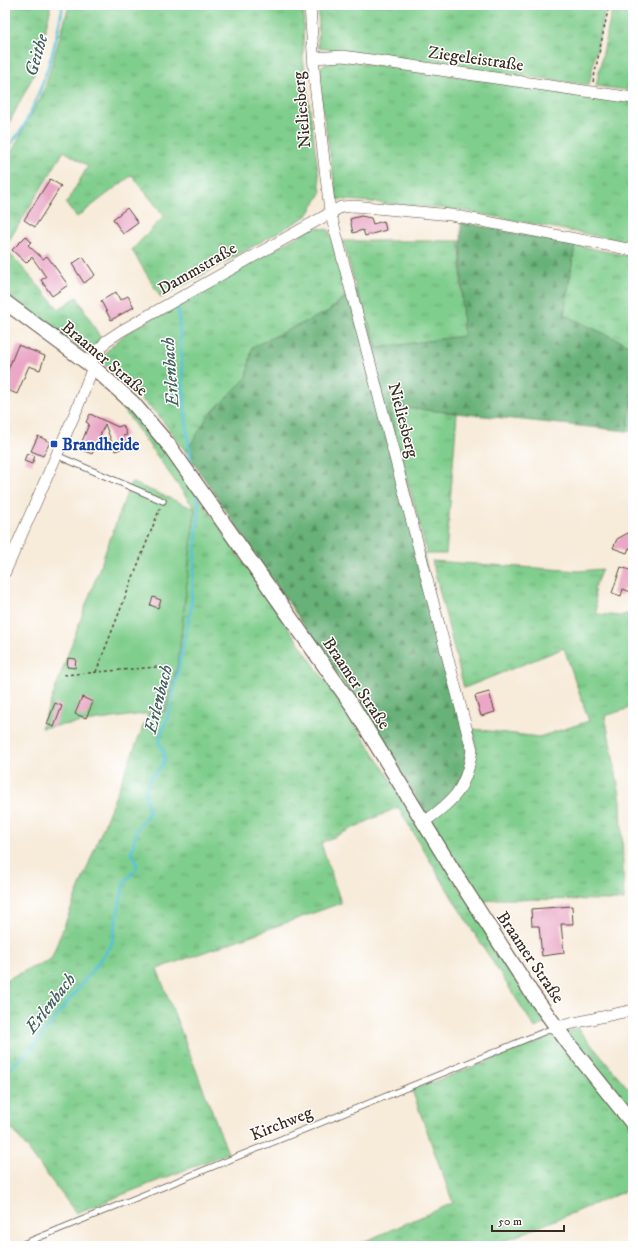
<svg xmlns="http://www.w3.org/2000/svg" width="638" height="1251" viewBox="0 0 638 1251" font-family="'IM FELL DW Pica',serif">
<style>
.grass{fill:url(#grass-tufts);stroke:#5e7c56}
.forest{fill:url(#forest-firs);stroke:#526e4b}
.garden{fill:#80ce8d;stroke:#5e7c56}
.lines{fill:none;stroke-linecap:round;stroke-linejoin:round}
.stream{stroke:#58c3d3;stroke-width:3}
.building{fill:#eaa8c6}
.service-casing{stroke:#57473a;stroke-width:7}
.minor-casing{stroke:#57473a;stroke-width:12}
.tertiary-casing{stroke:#57473a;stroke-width:16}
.path{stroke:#57473a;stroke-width:1.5;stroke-dasharray:3 3;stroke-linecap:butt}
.service{stroke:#fff;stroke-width:5.5}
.minor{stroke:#fff;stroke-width:11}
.tertiary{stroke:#fff;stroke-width:14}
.transit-dot{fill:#1a4fb4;stroke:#fff;stroke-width:1.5}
.labels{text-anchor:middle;stroke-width:3;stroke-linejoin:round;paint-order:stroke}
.street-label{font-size:17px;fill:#3b2a1e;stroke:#fff}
.transit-label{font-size:17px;font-weight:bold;fill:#164399;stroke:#fff;text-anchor:start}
.water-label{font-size:18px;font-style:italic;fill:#45605d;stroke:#fff}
</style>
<defs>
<pattern id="grass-tufts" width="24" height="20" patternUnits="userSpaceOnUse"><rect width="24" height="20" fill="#80ce8d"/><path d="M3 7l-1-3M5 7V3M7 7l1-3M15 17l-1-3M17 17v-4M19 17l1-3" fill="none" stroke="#6aa773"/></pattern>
<pattern id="forest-firs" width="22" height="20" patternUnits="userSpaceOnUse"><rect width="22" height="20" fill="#68b178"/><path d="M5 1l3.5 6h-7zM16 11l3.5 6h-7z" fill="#579062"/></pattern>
</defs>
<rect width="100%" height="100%" fill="#fff"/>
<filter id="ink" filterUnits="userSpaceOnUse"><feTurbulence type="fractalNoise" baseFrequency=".025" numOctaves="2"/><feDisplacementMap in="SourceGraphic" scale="8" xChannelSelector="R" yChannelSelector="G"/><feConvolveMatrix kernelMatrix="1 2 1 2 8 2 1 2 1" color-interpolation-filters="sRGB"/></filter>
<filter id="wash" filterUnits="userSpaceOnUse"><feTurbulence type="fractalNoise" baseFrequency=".012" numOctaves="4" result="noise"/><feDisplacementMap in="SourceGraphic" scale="16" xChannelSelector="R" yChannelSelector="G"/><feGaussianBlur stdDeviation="0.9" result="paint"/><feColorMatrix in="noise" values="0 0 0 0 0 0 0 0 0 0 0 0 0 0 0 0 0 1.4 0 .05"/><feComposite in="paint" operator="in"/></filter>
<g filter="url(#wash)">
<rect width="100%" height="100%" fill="#f7ebd9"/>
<g class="grass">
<polygon points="5,5 50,5 50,11 34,74 5,131"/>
<polygon points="68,5 304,5 303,58 321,193 307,216 161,298 132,250 164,216 132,175 77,217 66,204 88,166 64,151 5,247 5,161 10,155 44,91 68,9"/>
<polygon points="319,5 606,5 589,85 318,48"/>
<polygon points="613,5 633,5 633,91 596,86"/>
<polygon points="335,59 633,101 633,243 460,210 337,199 318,80 320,67"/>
<polygon points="314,227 329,230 348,294 327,312 252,347 247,377 209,415 186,452 159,416 100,360 108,350 125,334"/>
<polygon points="343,241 460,241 463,336 378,348 356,289"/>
<polygon points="575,245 633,257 633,347 564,315"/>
<polygon points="5,248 59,309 77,297 101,339 86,353 5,293"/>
<polygon points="107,386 118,394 168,452 366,741 546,1023 535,1028 459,909 398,807 321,843 341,903 157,969 228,1153 76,1213 5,1119 5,980 51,959 148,714 166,711 178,662 195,509"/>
<polygon points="633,394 633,431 627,431"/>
<polygon points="389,406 457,413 446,554 427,554"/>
<polygon points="432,561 580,571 602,569 594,589 597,614 620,616 633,612 633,707 605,716 621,800 624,900 498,899 479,902 427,815 476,749 473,729 539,737 589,721 564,648 464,688"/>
<polygon points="577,1028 633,1094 633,1188 492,1246 354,1246 453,1203 412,1090 551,1037"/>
</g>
<polygon class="forest" points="461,222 575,245 564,315 633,347 633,394 627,431 389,406 469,750 467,768 446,801 427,815 356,702 186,452 209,415 247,377 252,347 327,312 356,289 378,348 463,336"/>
<polygon class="garden" points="131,482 195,509 178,662 165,711 41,728"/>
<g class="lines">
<g class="stream">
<path d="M5,151C11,143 19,135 24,126C43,89 56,46 63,5"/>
<polyline points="178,307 187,432 191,459"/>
<path d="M5,1073L32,1048L111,946L124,883L137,868L136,859L131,853L137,829L149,813C149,807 147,804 146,798C142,783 157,773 164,762V752L159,742L170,709L191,608L199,505L197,496"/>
</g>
</g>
<g id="blocks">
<g class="building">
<polygon points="50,179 61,186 35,227 24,220"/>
<polygon points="127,208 138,223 123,234 113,219"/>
<polygon points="361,216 371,218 373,224 384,221 386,230 365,236 363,230 353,233 350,219"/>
<polygon points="26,236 31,242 28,245 43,259 47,256 68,285 52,296 41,280 46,277 32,257 26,263 12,250"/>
<polygon points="83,257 95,275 84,283 72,264"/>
<polygon points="116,292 120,300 128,296 134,307 111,320 101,301"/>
<polygon points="18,345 45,356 40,370 29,366 17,394 5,389 5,377"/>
<polygon points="90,414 118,427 123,425 127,435 123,436 127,447 115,451 105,424 92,454 79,449 89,424 86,422"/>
<polygon points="38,436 50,442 43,456 31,451"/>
<polygon points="27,453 35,456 32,464 24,461"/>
<polygon points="628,533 633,535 633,549 629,548 627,553 613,548 617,539"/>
<polygon points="621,567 633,571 633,593 623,589 621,596 612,593"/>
<polygon points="153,597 161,600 158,608 150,605"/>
<polygon points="68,658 76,659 75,668 67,667"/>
<polygon points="489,692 495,712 481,716 475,696"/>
<polygon points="82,697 93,702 86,718 75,714"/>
<polygon points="55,703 62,706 54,727 47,724"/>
<polygon points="572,906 573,924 561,924 564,953 542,956 539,926 532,926 531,909"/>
</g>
</g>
</g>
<g filter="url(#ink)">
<use href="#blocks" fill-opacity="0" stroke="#57473a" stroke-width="1"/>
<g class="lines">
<g class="service-casing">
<g id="service">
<polyline points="56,455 163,501"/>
<polyline points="18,1246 556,1027"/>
</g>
</g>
<g class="minor-casing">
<g id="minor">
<path d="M310,5L315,84L330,211L472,750C466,789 455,800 424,822"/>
<polyline points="314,58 343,56 633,98"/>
<polyline points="89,364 106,341 121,331 341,207 354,206 451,215 633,250"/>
<polyline points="5,572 76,411 93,367"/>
<polyline points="556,1027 633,1010"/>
</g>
</g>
<g class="tertiary-casing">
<polyline id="tertiary" points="5,302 93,367 133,403 168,444 352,705 454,872 531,992 568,1043 633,1124"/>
</g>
<g class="path">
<polyline points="593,82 609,5"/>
<polyline points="96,672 160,508"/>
<polyline points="64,675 167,666"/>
</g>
<use href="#service" class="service"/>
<use href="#minor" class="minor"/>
<use href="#tertiary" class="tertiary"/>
</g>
</g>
<rect class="transit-dot" x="50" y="440" width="8" height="8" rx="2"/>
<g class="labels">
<g class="street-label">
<text transform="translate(476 58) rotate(8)" y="6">Ziegeleistraße</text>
<text transform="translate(301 110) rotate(-95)" y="6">Nieliesberg</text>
<text transform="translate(197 268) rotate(-30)" y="6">Dammstraße</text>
<text transform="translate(105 358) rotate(40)" y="6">Braamer Straße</text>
<text transform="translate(404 420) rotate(75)" y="6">Nieliesberg</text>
<text transform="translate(357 683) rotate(56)" y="6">Braamer Straße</text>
<text transform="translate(531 957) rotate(56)" y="6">Braamer Straße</text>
<text transform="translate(281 1123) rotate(-22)" y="6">Kirchweg</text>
</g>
<g class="transit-label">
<text x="62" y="450">Brandheide</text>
</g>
<g class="water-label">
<text transform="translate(36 55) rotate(-74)" y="6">Geithe</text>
<text transform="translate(170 372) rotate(-94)" y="6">Erlenbach</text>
<text transform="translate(158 699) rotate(-76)" y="6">Erlenbach</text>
<text transform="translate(50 1003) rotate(-52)" y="6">Erlenbach</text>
</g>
</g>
<rect width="638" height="1251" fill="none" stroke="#fff" stroke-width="20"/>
<path d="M492 1225v6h72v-6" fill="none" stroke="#3b2a1e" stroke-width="2"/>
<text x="498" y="1225" font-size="12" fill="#3b2a1e" stroke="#ffffff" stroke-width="3" paint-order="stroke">50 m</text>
</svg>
